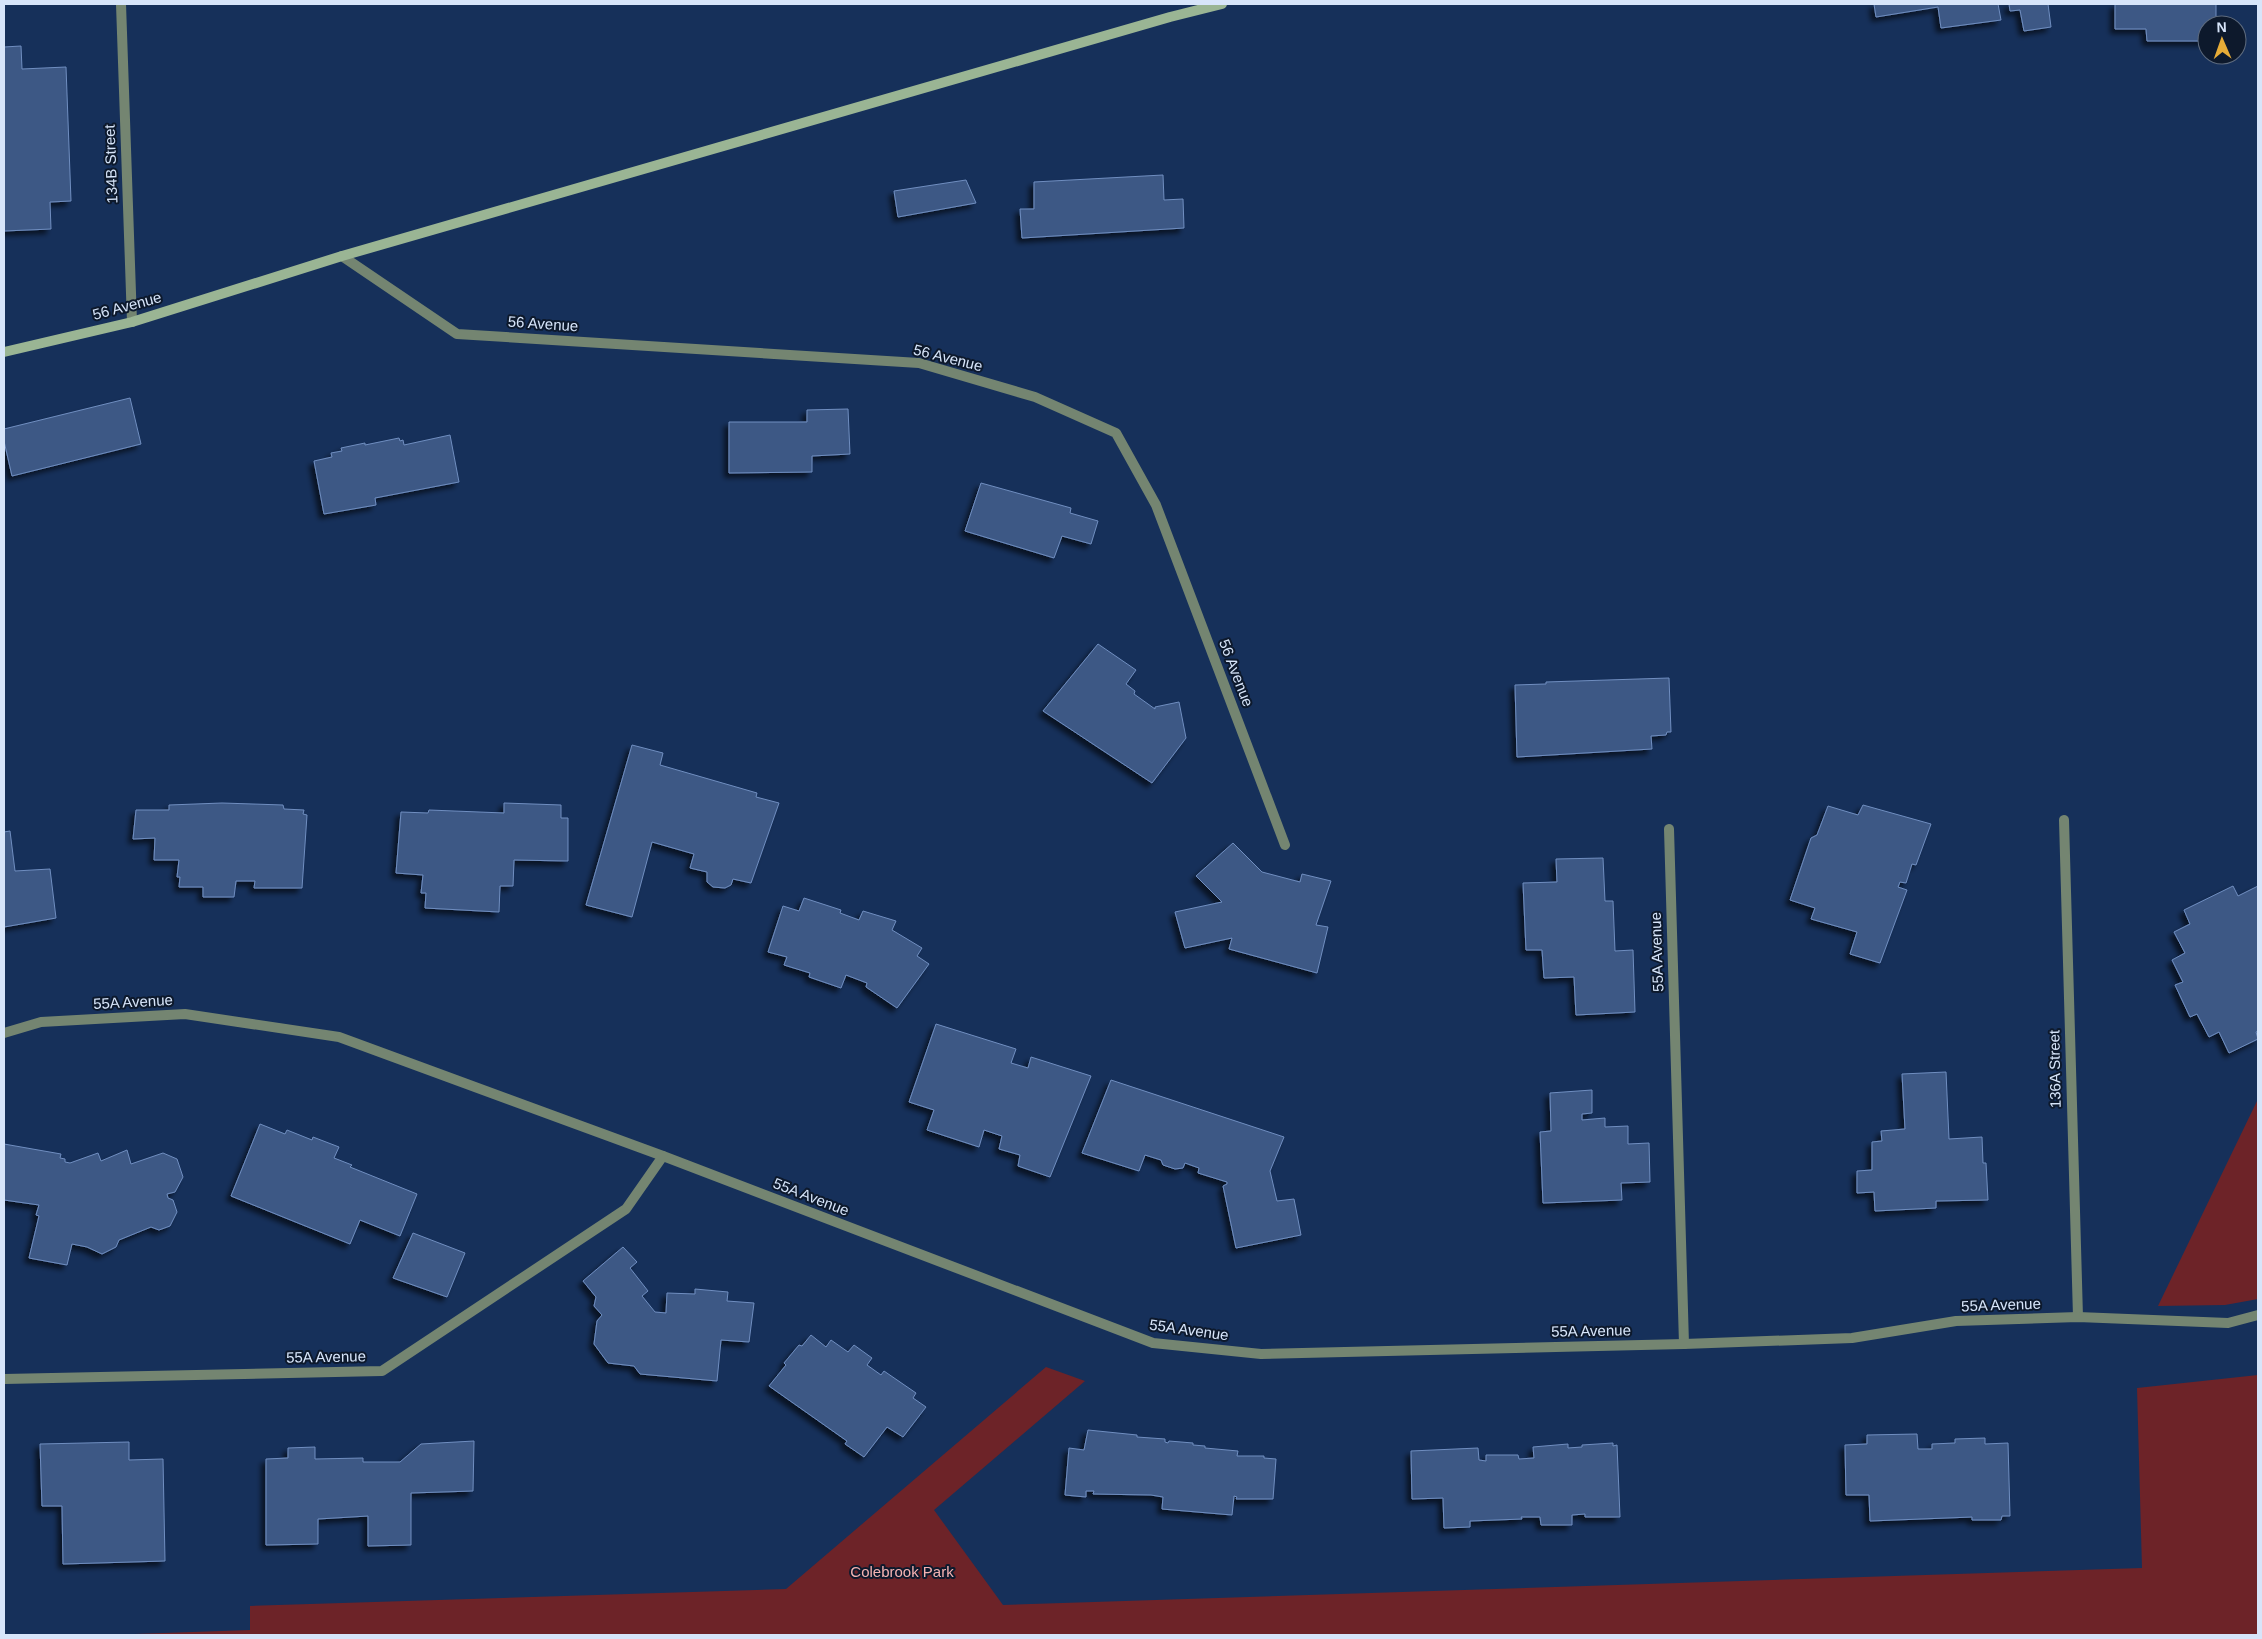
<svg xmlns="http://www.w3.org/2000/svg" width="2262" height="1639" viewBox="0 0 2262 1639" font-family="Helvetica,sans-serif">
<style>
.green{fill:#6d2328}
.building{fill:#3c5885;stroke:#708ec0;filter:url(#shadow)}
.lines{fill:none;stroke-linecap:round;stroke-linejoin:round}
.lane{stroke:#748571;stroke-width:10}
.street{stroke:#748571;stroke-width:10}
.secondary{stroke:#9ab594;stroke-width:10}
.labels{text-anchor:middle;stroke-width:4;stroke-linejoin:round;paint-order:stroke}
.street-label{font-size:15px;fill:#d7e5fa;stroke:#0d192c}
.park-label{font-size:15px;fill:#f6b3b2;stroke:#0d192c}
</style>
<defs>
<filter id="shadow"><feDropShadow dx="-4.5" dy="4.5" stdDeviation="2.5" flood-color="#0009"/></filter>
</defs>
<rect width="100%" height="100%" fill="#16305a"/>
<g class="green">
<polygon points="2258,1099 2258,1299 2225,1305 2158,1306"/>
<polygon points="1046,1367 1085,1381 934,1510 1003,1605 2142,1568 2137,1388 2258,1375 2258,1635 106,1635 250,1630 250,1606 786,1589"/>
</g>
<g class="building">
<polygon points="1874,4 1998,4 2001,20 1941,28 1938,7 1876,17"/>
<polygon points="2009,4 2048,4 2051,27 2024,31 2020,10 2010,11"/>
<polygon points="2115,4 2216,4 2216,25 2207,25 2207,41 2147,41 2146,29 2115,29"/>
<polygon points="21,46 22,69 66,67 71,201 50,202 51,229 4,231 4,47"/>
<polygon points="1163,175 1164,200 1183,199 1184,228 1022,238 1020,209 1034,209 1034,182"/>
<polygon points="966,180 976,203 898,217 894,191"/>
<polygon points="130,398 141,444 12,476 4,441 4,429"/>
<polygon points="848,409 850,454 812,456 812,472 729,473 729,422 807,422 807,410"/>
<polygon points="450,435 459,482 375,498 376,505 324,514 314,461 332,457 331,453 342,451 341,448 365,443 365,445 399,438 400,441 403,440 404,445"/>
<polygon points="981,483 1071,508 1070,513 1098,521 1091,544 1062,536 1054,558 965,531"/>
<polygon points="1098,644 1136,670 1126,684 1135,691 1134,694 1155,709 1155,707 1179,702 1186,738 1152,783 1043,711"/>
<polygon points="1669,678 1671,732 1667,732 1666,735 1651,736 1652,749 1517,757 1515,685 1546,684 1546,682"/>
<polygon points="632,745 663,753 660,765 757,793 756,797 779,803 751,883 733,879 731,885 725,888 713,887 707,882 707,872 690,868 694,854 652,842 632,917 586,905"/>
<polygon points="222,803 283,805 284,809 304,810 303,814 307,815 302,888 254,888 255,881 236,881 234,897 203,897 203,887 179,887 180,877 177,877 179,860 154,860 155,838 133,839 136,810 169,810 169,805"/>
<polygon points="504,803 561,805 561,818 568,818 568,861 514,860 513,886 500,886 499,912 425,908 426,893 421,893 423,875 396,873 401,812 428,813 429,810 504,813"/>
<polygon points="1863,805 1931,824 1916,865 1912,864 1906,883 1900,882 1898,887 1907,890 1880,963 1850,954 1857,932 1811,919 1815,908 1790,900 1811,838 1817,835 1828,806 1858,815"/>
<polygon points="10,831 15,871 50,869 56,918 4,927 4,832"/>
<polygon points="1233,843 1262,872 1300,882 1302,874 1331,881 1316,925 1328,927 1317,973 1229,949 1232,938 1185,948 1175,912 1222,902 1196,876"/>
<polygon points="1603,858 1605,901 1613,901 1615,951 1633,950 1635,1012 1576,1015 1574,977 1544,978 1542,950 1526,950 1523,883 1557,882 1556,859"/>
<polygon points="2233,886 2238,896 2258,886 2258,1031 2256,1032 2258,1039 2229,1053 2219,1032 2209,1037 2197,1014 2190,1017 2175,985 2183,982 2172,960 2185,953 2174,932 2190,924 2184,910"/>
<polygon points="804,898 841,910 840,913 859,920 863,911 896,921 892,930 922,948 917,956 929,964 897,1008 866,987 867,983 846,975 841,988 809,977 810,973 784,965 787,957 768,952 783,906 799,911"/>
<polygon points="936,1024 1016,1049 1011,1063 1028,1068 1031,1057 1091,1076 1050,1177 1018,1166 1020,1155 999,1149 1002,1136 984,1130 979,1147 927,1130 934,1110 909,1102"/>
<polygon points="1946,1072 1949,1139 1982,1137 1983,1163 1986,1163 1988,1200 1936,1201 1936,1208 1875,1211 1874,1192 1857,1193 1857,1171 1872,1170 1872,1142 1882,1141 1881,1131 1905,1129 1902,1074"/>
<polygon points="1111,1080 1284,1137 1270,1171 1277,1201 1294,1199 1301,1235 1236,1248 1223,1186 1227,1184 1227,1182 1198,1173 1199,1168 1185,1163 1183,1168 1175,1169 1163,1165 1161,1160 1145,1155 1139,1171 1082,1153"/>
<polygon points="1592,1090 1592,1113 1582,1114 1582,1120 1605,1118 1605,1127 1628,1126 1628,1144 1649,1143 1650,1182 1621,1183 1622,1200 1543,1203 1540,1132 1551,1131 1550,1093"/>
<polygon points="260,1124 285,1134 287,1130 312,1140 313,1137 339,1147 334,1158 352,1165 350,1167 417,1194 400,1236 360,1220 350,1244 231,1196"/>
<polygon points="4,1144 61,1154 60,1158 65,1159 65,1162 70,1163 98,1153 101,1161 127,1150 131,1164 163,1153 177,1159 183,1177 175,1192 167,1194 168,1198 173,1200 177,1212 170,1226 159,1230 151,1227 119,1240 116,1247 102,1254 87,1247 72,1244 67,1265 29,1258 39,1216 36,1215 39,1205 4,1200"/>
<polygon points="413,1233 465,1253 447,1297 393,1278"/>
<polygon points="623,1247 637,1262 630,1268 648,1291 642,1296 655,1312 666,1313 667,1293 695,1294 695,1289 728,1292 727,1301 754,1303 749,1342 721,1340 717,1381 640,1374 634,1366 608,1363 594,1344 597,1321 602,1315 594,1306 596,1297 583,1281"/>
<polygon points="811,1335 826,1347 831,1340 848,1352 854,1345 872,1358 867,1365 881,1375 884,1371 916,1393 913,1398 926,1407 903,1437 887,1427 864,1457 845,1444 847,1441 769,1386 786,1365 784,1363 799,1345 802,1346"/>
<polygon points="1088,1430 1137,1435 1137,1437 1165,1439 1165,1442 1168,1443 1169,1441 1193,1443 1193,1445 1205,1446 1205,1448 1238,1451 1237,1456 1264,1456 1264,1458 1276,1459 1273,1499 1236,1499 1237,1497 1234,1496 1232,1515 1162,1509 1163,1497 1151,1495 1093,1494 1094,1491 1086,1491 1086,1497 1065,1495 1069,1448 1084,1450"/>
<polygon points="1917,1434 1918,1449 1932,1449 1932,1444 1955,1443 1955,1439 1985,1438 1985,1444 2008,1443 2010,1516 2002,1516 2001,1520 1972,1520 1972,1517 1870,1521 1869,1495 1846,1495 1845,1445 1867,1444 1867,1435"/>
<polygon points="474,1441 473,1491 411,1493 411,1545 368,1546 368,1516 318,1519 318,1544 266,1545 266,1459 288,1458 288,1448 315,1447 315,1459 363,1458 363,1462 400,1462 421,1444"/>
<polygon points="129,1442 129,1460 163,1459 165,1561 63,1564 62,1506 42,1506 40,1444"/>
<polygon points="1613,1443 1613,1446 1617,1445 1620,1517 1585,1517 1585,1514 1572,1515 1572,1525 1541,1525 1540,1517 1521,1517 1522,1519 1470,1521 1470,1527 1444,1528 1443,1498 1412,1499 1411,1451 1478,1448 1479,1460 1486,1461 1486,1455 1518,1455 1519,1459 1534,1458 1533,1447 1568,1444 1568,1448 1582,1447 1582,1445"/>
</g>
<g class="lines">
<g class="lane">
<polyline points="1669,829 1684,1344"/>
<polyline points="4,1379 382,1371 626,1209 663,1156"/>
</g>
<g class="street">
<polyline points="121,4 132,322"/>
<polyline points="342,256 457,334 919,363 1035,397 1116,433 1156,505 1285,845"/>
<polyline points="2064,820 2078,1317"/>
<polyline points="4,1033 41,1022 185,1014 339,1037 663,1156 1153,1343 1261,1354 1684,1344 1852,1338 1956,1321 2078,1317 2228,1323 2258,1315"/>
</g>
<polyline class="secondary" points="4,352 132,322 342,256 1170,17 1222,4"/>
</g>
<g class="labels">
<g class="street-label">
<text transform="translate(111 164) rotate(-92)" y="5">134B Street</text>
<text transform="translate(127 306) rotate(-15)" y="5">56 Avenue</text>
<text transform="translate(543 324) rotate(4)" y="5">56 Avenue</text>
<text transform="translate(948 358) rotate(14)" y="5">56 Avenue</text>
<text transform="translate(1236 673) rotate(69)" y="5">56 Avenue</text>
<text transform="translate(1657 952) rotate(-92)" y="5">55A Avenue</text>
<text transform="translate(133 1002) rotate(-3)" y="5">55A Avenue</text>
<text transform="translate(2055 1069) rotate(-91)" y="5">136A Street</text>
<text transform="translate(811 1197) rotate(21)" y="5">55A Avenue</text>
<text transform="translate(2001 1305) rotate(-2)" y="5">55A Avenue</text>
<text transform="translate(1189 1330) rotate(8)" y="5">55A Avenue</text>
<text transform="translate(1591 1331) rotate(-1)" y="5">55A Avenue</text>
<text transform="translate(326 1357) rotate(-1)" y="5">55A Avenue</text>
</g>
<g class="park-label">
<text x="902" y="1577">Colebrook Park</text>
</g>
</g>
<rect width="2262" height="1639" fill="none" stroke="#d7e5fa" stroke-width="10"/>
<g transform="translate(2222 40) rotate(358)"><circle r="24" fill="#0d192c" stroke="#5e6b7e"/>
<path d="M0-4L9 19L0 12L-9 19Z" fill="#e7ac37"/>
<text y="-8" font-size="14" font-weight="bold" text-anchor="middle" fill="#d7e5fa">N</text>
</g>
</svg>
